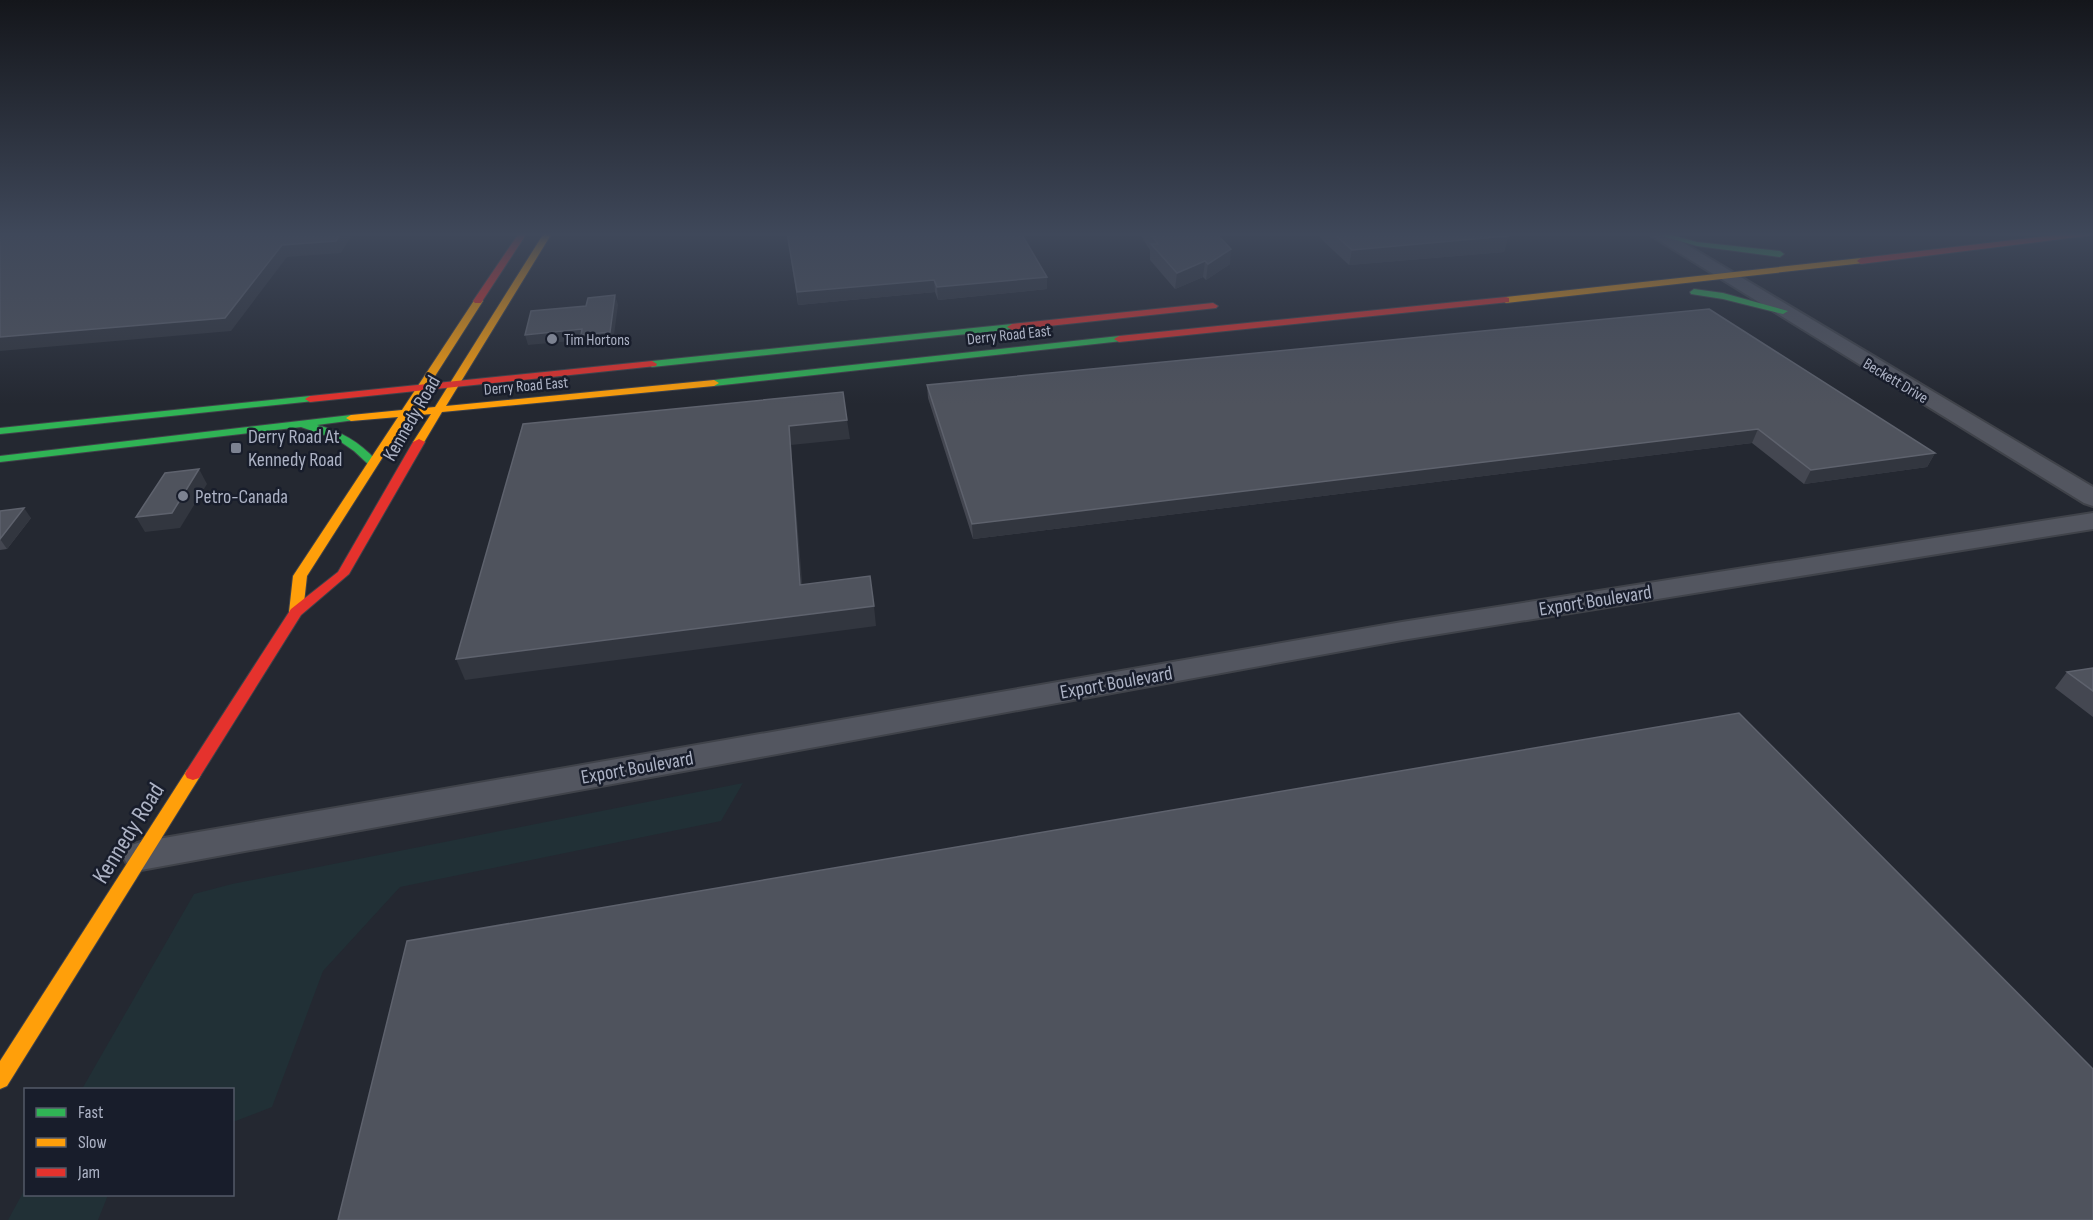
<svg xmlns="http://www.w3.org/2000/svg" width="2093" height="1220" viewBox="0 0 2093 1220" font-family="'Sofia Sans Condensed',sans-serif">
<style>
.green{fill:#213036}
.lines{fill:none;stroke-linecap:round;stroke-linejoin:round}
.street-casing{stroke:#40434a;stroke-width:4}
.fast-casing{stroke:#40434a;stroke-width:2}
.slow-casing{stroke:#40434a;stroke-width:2}
.jam-casing{stroke:#40434a;stroke-width:2}
.street{fill:#535660;fill-rule:evenodd}
.fast{fill:#30b455;fill-rule:evenodd}
.slow{fill:#ff9f0a;fill-rule:evenodd}
.jam{fill:#e5322d;fill-rule:evenodd}
.wall{fill:#444751}
.shaded-wall{fill:#32363f}
.building{fill:#4f535d;stroke:#5e626d;stroke-width:1.5}
.poi-dot{fill:#7c8291;stroke:#181d2b;stroke-width:2}
.labels{text-anchor:middle;stroke-width:5;stroke-linejoin:round;paint-order:stroke}
.far-street-label{font-size:16px;fill:#acb2c4;stroke:#181d2b}
.far-poi-label{font-size:16px;fill:#acb2c4;stroke:#181d2b;text-anchor:start}
.street-label{font-size:20px;fill:#acb2c4;stroke:#181d2b}
.poi-label{font-size:20px;fill:#acb2c4;stroke:#181d2b;text-anchor:start}
.near-street-label{font-size:24px;fill:#acb2c4;stroke:#181d2b}
</style>
<rect width="100%" height="100%" fill="#242831"/>
<g class="green">
<polygon points="743,783 721,821 400,887 323,971 272,1107 233,1122 232,1090 82,1089 194,894 232,884"/>
<polygon points="25,1189 26,1194 108,1195 98,1220 8,1220"/>
</g>
<g class="lines">
<g class="street-casing">
<g id="street">
<polygon points="1647,233 1667,233 2093,487 2093,506 2084,503"/>
<polygon points="2093,513 2093,529 1402,640 141,870 128,866 123,856 128,846 141,842 1402,622"/>
</g>
</g>
<g class="fast-casing">
<g id="fast">
<polygon points="1652,233 1665,233 1697,242 1780,251 1784,254 1780,257 1697,246"/>
<polygon points="1694,289 1723,293 1788,311 1783,314 1723,299 1691,294 1690,292"/>
<polygon points="1012,324 1017,327 1015,329 652,367 647,364 652,361"/>
<polygon points="1119,336 1122,337 1122,341 714,386 709,383 714,380"/>
<polygon points="310,396 315,399 314,401 0,434 0,428"/>
<path d="M351,415L355,416V420L317,425C341,431 359,442 376,460V464H368L354,451L338,440L301,427L0,462V456Z"/>
</g>
</g>
<g class="slow-casing">
<g id="slow">
<polygon points="544,233 552,233 446,406 714,380 719,383 714,386 442,412 423,444 419,445 413,442 431,414 409,416 307,576 303,612 296,616 291,615 289,612 293,576 398,417 351,421 346,418 351,415 402,410 475,299 481,299 483,301 414,409 435,407"/>
<polygon points="1861,258 1864,259 1864,263 1506,303 1501,300 1506,297"/>
<polygon points="193,768 199,770 201,774 199,778 7,1086 0,1089 0,1061 187,770"/>
</g>
</g>
<g class="jam-casing">
<g id="jam">
<polygon points="519,233 527,233 481,303 475,303 473,301"/>
<polygon points="2073,233 2093,233 2093,235 1861,264 1857,261 1861,258"/>
<polygon points="1506,297 1509,298 1509,302 1119,342 1114,339 1119,336"/>
<polygon points="1213,303 1218,306 1216,308 1012,330 1007,327 1012,324"/>
<polygon points="652,361 657,364 656,366 310,402 305,399 310,396"/>
<polygon points="419,439 425,442 349,574 301,615 199,778 193,780 187,778 185,774 187,770 291,609 338,572 413,442"/>
</g>
</g>
<use href="#street" class="street"/>
<use href="#fast" class="fast"/>
<use href="#slow" class="slow"/>
<use href="#jam" class="jam"/>
</g>
<g class="wall">
<polygon points="787,233 1047,289 938,300 935,292 798,305"/>
<polygon points="1139,233 1216,233 1230,264 1206,280 1203,277 1175,289 1150,260 1150,250"/>
<polygon points="1321,233 1504,233 1508,236 1504,252 1349,265 1320,238"/>
<polygon points="1709,309 1935,453 1927,467 1804,484 1752,443 973,539 928,398 927,385"/>
<polygon points="0,511 31,518 7,549 0,550"/>
<polygon points="2093,668 2093,717 2055,688 2067,672"/>
</g>
<g class="shaded-wall">
<polygon points="341,233 353,233 341,253 287,257 231,331 0,351 0,337 282,245"/>
<polygon points="1508,236 1504,252 1349,265 1352,250"/>
<polygon points="1231,249 1230,264 1206,280 1208,264"/>
<polygon points="1205,261 1203,277 1175,289 1177,273"/>
<polygon points="1047,277 1047,289 938,300 937,287"/>
<polygon points="934,280 935,292 798,305 797,292"/>
<polygon points="615,295 618,305 613,343 584,345 582,340 528,345 525,335 582,329"/>
<polygon points="847,420 850,439 791,445 804,605 800,585 789,426"/>
<polygon points="1758,429 1752,443 973,539 972,524"/>
<polygon points="1935,453 1927,467 1804,484 1811,470"/>
<polygon points="199,469 207,484 180,528 145,532 136,517"/>
<polygon points="24,508 31,518 7,549 0,539"/>
<polygon points="874,606 876,626 465,680 456,659"/>
</g>
<g class="building">
<polygon points="0,233 341,233 336,241 282,245 225,318 0,337"/>
<polygon points="787,233 1021,233 1047,277 937,287 934,280 797,292"/>
<polygon points="1150,233 1216,233 1231,249 1208,264 1205,261 1177,273 1151,244 1158,244"/>
<polygon points="1333,233 1504,233 1508,236 1352,250"/>
<polygon points="615,295 610,332 581,335 582,329 525,335 531,311 586,306 588,298"/>
<polygon points="1709,309 1935,453 1811,470 1758,429 972,524 927,385"/>
<polygon points="843,392 847,420 789,426 800,585 870,576 874,606 456,659 523,424"/>
<polygon points="199,469 172,513 136,517 165,473"/>
<polygon points="24,508 0,539 0,511"/>
<polygon points="2093,668 2093,691 2067,672"/>
<polygon points="1739,713 2093,1069 2093,1220 338,1220 407,941"/>
</g>
<linearGradient id="sky" x2="0" y2="1"><stop stop-color="#14161b"/><stop offset="0.58" stop-color="#3f485a"/><stop offset="1" stop-color="#3f485a" stop-opacity="0"/></linearGradient>
<rect width="2093" height="404" fill="url(#sky)"/>
<g class="poi-dot">
<circle cx="552" cy="339" r="6"/>
<rect x="230" y="442" width="12" height="12" rx="3"/>
<circle cx="183" cy="496" r="6"/>
</g>
<g class="labels">
<g class="far-street-label">
<text transform="translate(1009 334) rotate(-6)" y="6">Derry Road East</text>
<text transform="translate(1896 380) rotate(31)" y="6">Beckett Drive</text>
<text transform="translate(526 385) rotate(-5)" y="6">Derry Road East</text>
</g>
<g class="far-poi-label">
<text x="564" y="345">Tim Hortons</text>
</g>
<g class="street-label">
<text transform="translate(411 418) rotate(-60)" y="7">Kennedy Road</text>
<text transform="translate(1595 600) rotate(-9)" y="7">Export Boulevard</text>
<text transform="translate(1116 682) rotate(-10)" y="7">Export Boulevard</text>
<text transform="translate(637 767) rotate(-10)" y="7">Export Boulevard</text>
</g>
<g class="poi-label">
<text x="248" y="443">Derry Road At<tspan x="248" dy="23">Kennedy Road</tspan></text>
<text x="195" y="503">Petro-Canada</text>
</g>
<g class="near-street-label">
<text transform="translate(128 833) rotate(-58)" y="8">Kennedy Road</text>
</g>
</g>
<rect x="24" y="1088" width="210" height="108" fill="#181d2b" stroke="#535968" stroke-width="1.5"/>
<rect x="36" y="1108" width="30" height="9" fill="#30b455" stroke="#535968" stroke-width="1.5"/>
<text x="78" y="1118" font-size="18" fill="#acb2c4">Fast</text>
<rect x="36" y="1138" width="30" height="9" fill="#ff9f0a" stroke="#535968" stroke-width="1.5"/>
<text x="78" y="1148" font-size="18" fill="#acb2c4">Slow</text>
<rect x="36" y="1168" width="30" height="9" fill="#e5322d" stroke="#535968" stroke-width="1.5"/>
<text x="78" y="1178" font-size="18" fill="#acb2c4">Jam</text>
</svg>
